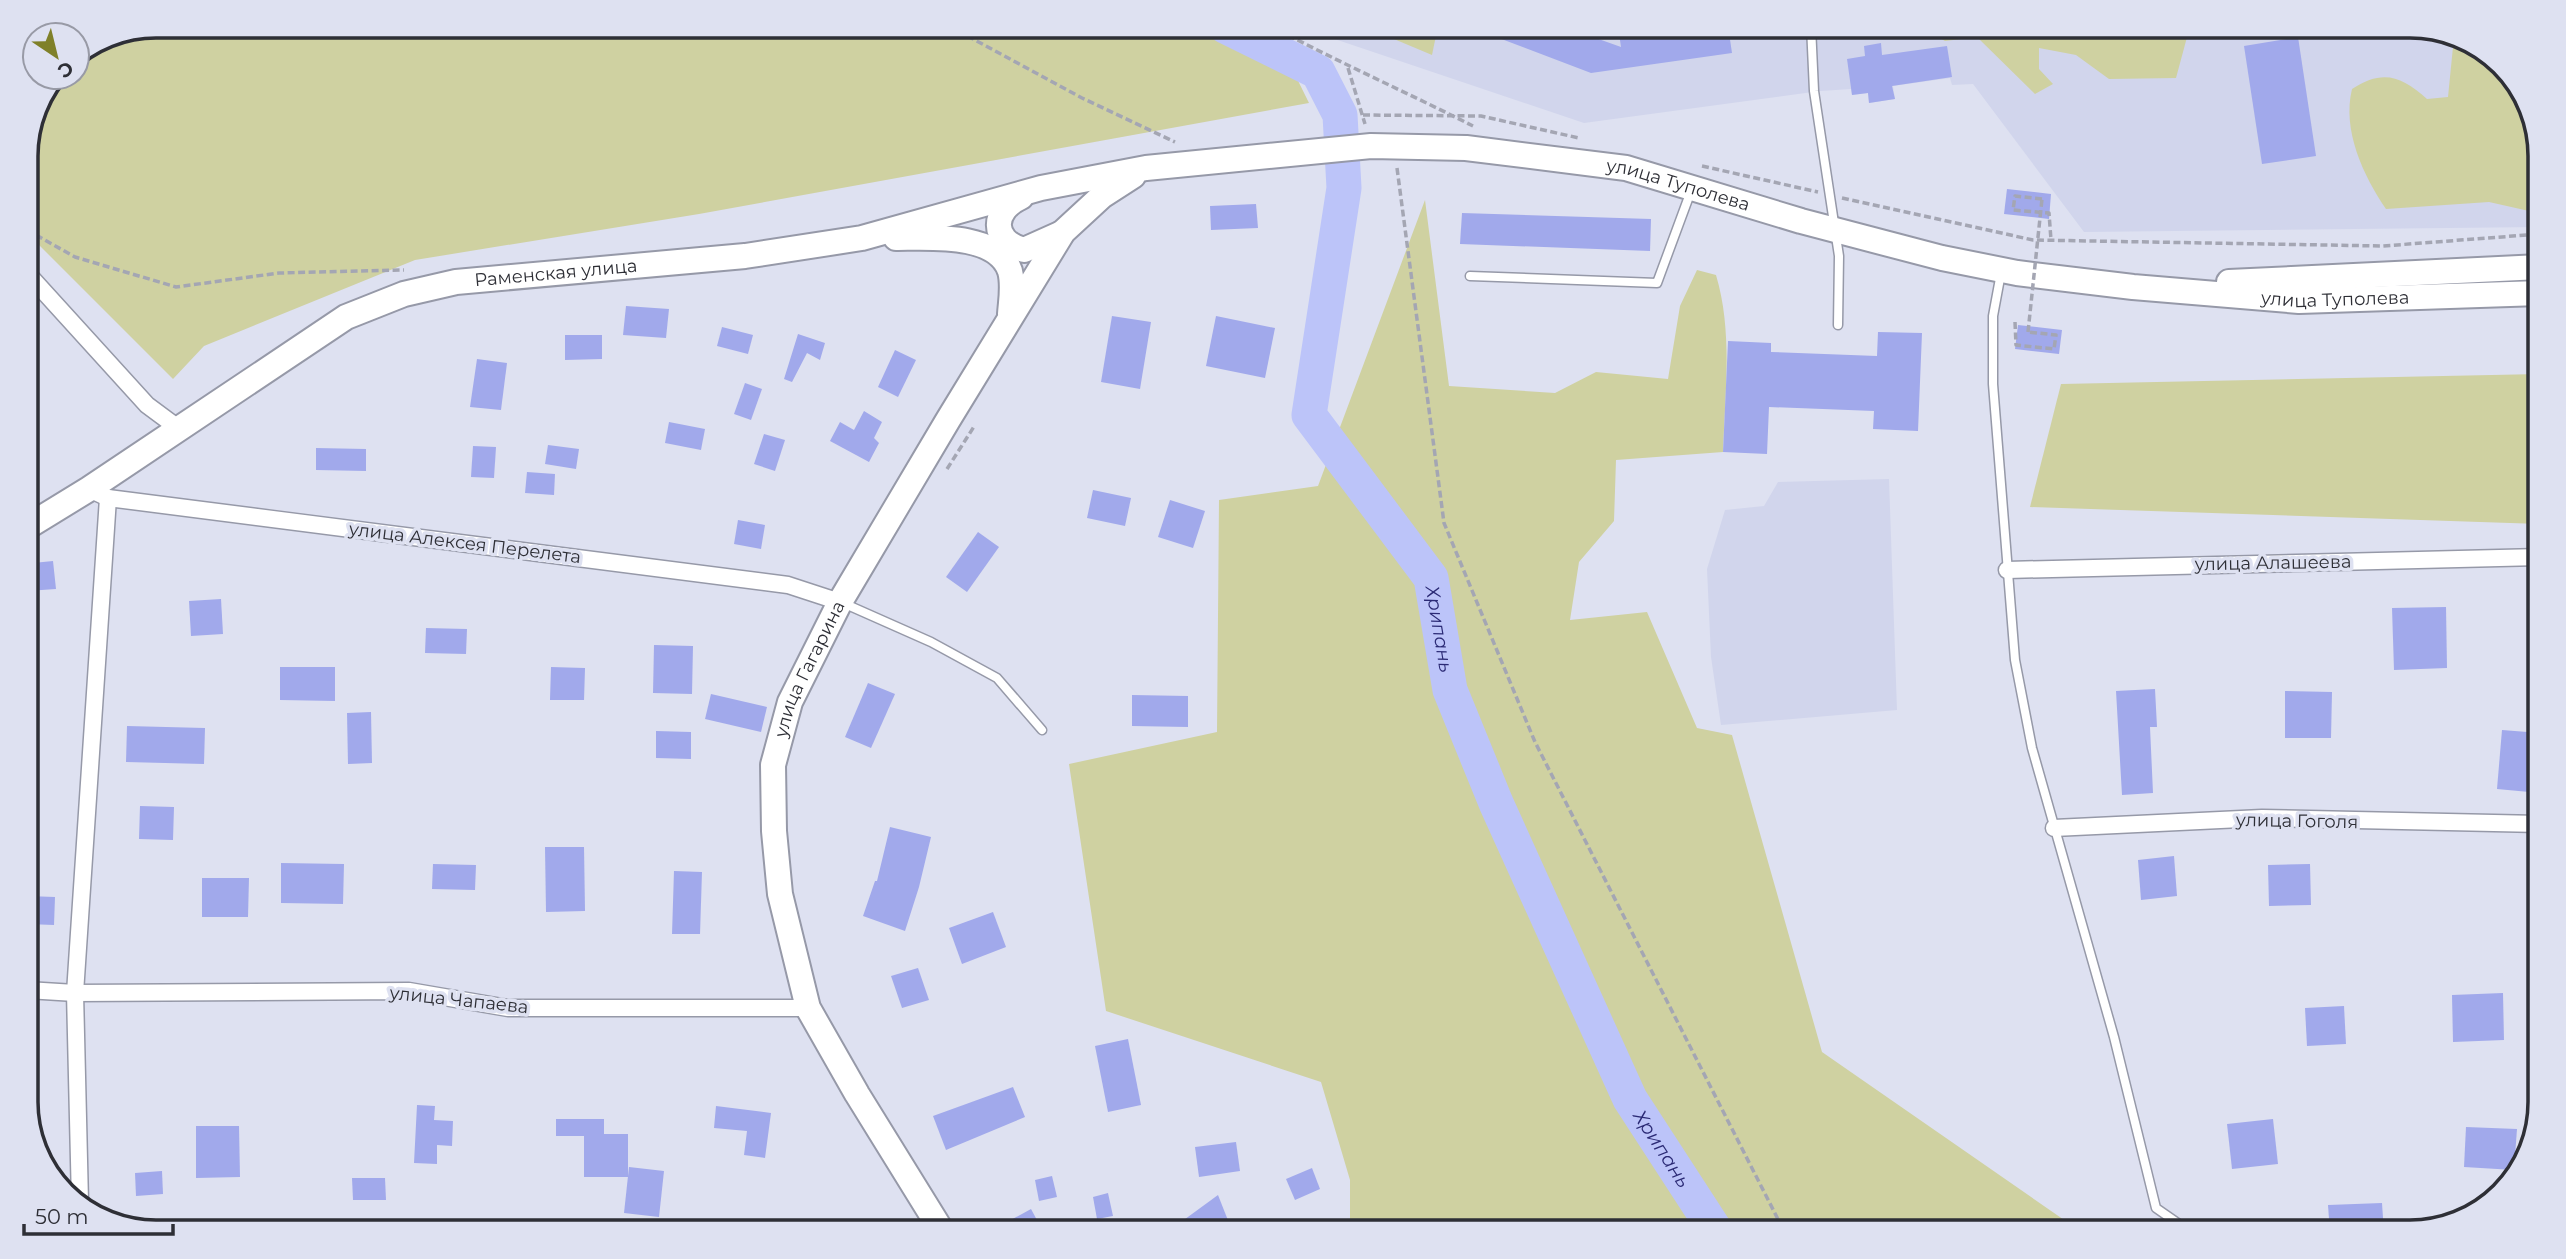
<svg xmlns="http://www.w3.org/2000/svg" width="2566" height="1259" viewBox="0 0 2566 1259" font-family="Montserrat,sans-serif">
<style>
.built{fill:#d1d5ec}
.green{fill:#cfd1a1}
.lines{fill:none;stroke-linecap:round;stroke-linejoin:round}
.river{stroke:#bcc4f9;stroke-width:35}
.building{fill:#a1a9eb}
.lane-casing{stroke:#9699a8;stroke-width:11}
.street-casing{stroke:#9699a8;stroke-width:19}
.primary-casing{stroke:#9699a8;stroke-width:28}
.path{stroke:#a4a6b3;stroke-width:3.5;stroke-dasharray:7 3.5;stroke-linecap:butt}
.lane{stroke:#fff;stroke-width:8}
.street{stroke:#fff;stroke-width:16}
.primary{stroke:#fff;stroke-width:24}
.path-bridge{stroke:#a4a6b3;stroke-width:3.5;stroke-dasharray:7 3.5;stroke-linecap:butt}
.labels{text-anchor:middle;stroke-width:7;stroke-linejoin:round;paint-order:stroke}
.street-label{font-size:18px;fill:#2e2f36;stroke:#dee1f1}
.water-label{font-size:19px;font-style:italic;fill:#2b2a75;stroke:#dee1f1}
.rim{fill:none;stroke:#2e2f36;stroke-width:3.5}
</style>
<rect width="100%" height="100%" fill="#dee1f1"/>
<g class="built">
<polygon points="1296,26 2409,26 2467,40 2518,84 2539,149 2540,227 2084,232 1973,84 1952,85 1950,78 1893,86 1895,99 1869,103 1868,93 1852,95 1851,89 1820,91 1584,123"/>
<polygon points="1889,479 1897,710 1721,725 1711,657 1707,569 1725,510 1764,506 1778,482"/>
</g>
<g class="green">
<polygon points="157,26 1271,26 1309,103 699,214 415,260 204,346 173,379 27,233 27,149 59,77 77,77 77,56 107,36"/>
<polygon points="1363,26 1438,26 1432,55"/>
<polygon points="1920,26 2190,26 2176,78 2109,79 2076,55 2039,48 2039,69 2053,84 2035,94 1977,37 1945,41"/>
<path d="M2454,37L2467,40L2518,84L2539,149L2538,213L2489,202L2386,209C2363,175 2342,130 2352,89C2383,69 2401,76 2427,99L2448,97Z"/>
<path d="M1425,200L1449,386L1555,393L1596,372L1668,379L1680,306L1697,270L1716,275C1733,332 1725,393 1723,452L1616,460L1614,521L1579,562L1570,620L1647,612L1697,728L1732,735L1822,1052L2083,1233H1350V1180L1321,1082L1106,1011L1069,764L1217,732L1219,500L1318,486Z"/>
<polygon points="2540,374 2540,524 2030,507 2061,384"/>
</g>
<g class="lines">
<path class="river" id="s1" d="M1225,26L1318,72L1340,115L1344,188L1309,415L1431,578L1450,690L1496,803L1630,1099L1717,1233"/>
</g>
<g class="building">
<polygon points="1467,26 1562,26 1621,47 1618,26 1728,26 1732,53 1591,73"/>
<polygon points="2298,37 2316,156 2262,164 2244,46"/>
<polygon points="1881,43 1882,55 1947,46 1952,77 1892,86 1895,99 1869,103 1868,93 1852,95 1847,59 1865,56 1864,46"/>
<polygon points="2007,189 2051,194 2049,219 2004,214"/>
<polygon points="1256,204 1258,228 1211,230 1210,206"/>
<polygon points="1462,213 1651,219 1650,251 1460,244"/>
<polygon points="626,306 669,309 666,338 623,335"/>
<polygon points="1112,316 1151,322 1140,389 1101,382"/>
<polygon points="1216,316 1275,328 1265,378 1206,366"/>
<polygon points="2018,325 2062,330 2059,354 2015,349"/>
<polygon points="722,327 753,335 748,354 717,346"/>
<polygon points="1878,332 1922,333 1918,431 1873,429 1874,411 1769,407 1767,454 1723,452 1728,341 1771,343 1771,352 1877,356"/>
<polygon points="798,334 825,343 820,360 807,353 792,382 784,379"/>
<polygon points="565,335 602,335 602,359 565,360"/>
<polygon points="895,350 916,360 898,397 878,387"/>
<polygon points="477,359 507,363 501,410 470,407"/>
<polygon points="745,383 762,389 751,420 734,414"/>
<polygon points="864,411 882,422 874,438 879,443 869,462 830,441 840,422 854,430"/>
<polygon points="669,422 705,429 701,450 665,443"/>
<polygon points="764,434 785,440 775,471 754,464"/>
<polygon points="548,445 579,449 576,469 545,464"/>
<polygon points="473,446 496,447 494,478 471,477"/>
<polygon points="316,448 366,449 366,471 316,470"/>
<polygon points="527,472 555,474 554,495 525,493"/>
<polygon points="1093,490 1131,498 1125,526 1087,518"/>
<polygon points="1170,500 1205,511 1193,548 1158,537"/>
<polygon points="738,520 765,525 761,549 734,544"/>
<polygon points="978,532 999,547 967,592 946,577"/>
<polygon points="53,561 56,589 27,591 27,574 34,573 33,563"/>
<polygon points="221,599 223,634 191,636 189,601"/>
<polygon points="2446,607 2447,668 2394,670 2392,608"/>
<polygon points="426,628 467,629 466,654 425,653"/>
<polygon points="654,645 693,646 692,694 653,693"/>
<polygon points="280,667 335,667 335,701 280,700"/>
<polygon points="551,667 585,668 584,700 550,700"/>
<polygon points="868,683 895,694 871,748 845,737"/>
<polygon points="2155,689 2157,727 2150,727 2153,793 2122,795 2116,691"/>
<polygon points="2285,691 2332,692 2331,738 2285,738"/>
<polygon points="711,694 767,707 761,732 705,719"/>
<polygon points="1132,695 1188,696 1188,727 1132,726"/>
<polygon points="371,712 372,763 348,764 347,713"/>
<polygon points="127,726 205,728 204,764 126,762"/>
<polygon points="2502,730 2540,733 2540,793 2497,789"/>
<polygon points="656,731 691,732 691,759 656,758"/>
<polygon points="140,806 174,807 173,840 139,839"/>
<polygon points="890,827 931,837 919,887 905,931 863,916 875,881 877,881"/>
<polygon points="545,847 584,847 585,911 546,912"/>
<polygon points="2174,856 2177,896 2141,900 2138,860"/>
<polygon points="281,863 344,864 343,904 281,903"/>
<polygon points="433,864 476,865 475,890 432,889"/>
<polygon points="2310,864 2311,905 2269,906 2268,865"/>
<polygon points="674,871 702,872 700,934 672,934"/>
<polygon points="202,878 249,878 248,917 202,917"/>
<polygon points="27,896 55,897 54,925 27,924"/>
<polygon points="993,912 1006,947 962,964 949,928"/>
<polygon points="918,968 929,1000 902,1008 891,976"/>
<polygon points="2503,993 2504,1040 2453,1042 2452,995"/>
<polygon points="2344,1006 2346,1044 2307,1046 2305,1008"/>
<polygon points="1128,1039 1141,1105 1108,1112 1095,1046"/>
<polygon points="1013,1087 1025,1117 946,1150 933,1116"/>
<polygon points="417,1105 435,1106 434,1120 453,1121 452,1146 437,1145 437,1164 414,1163"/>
<polygon points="716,1106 771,1113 765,1158 744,1155 747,1131 714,1128"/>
<polygon points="556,1119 604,1119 604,1134 628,1134 628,1177 584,1177 584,1136 556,1136"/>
<polygon points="2273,1119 2278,1164 2232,1169 2227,1124"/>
<polygon points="196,1126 239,1126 240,1177 196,1178"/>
<polygon points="2466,1127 2517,1129 2514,1170 2464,1167"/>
<polygon points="1236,1142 1240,1171 1199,1177 1195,1147"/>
<polygon points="629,1167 664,1171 659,1217 624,1213"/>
<polygon points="1312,1168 1320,1189 1295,1200 1286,1179"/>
<polygon points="162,1171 163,1194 136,1196 135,1173"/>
<polygon points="1052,1176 1057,1197 1039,1201 1035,1180"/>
<polygon points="352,1178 385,1178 386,1200 353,1200"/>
<polygon points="1108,1193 1113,1216 1097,1219 1093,1197"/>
<polygon points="1218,1195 1233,1233 1166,1233"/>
<polygon points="2382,1203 2384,1233 2330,1233 2328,1205"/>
<polygon points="1031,1209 1044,1233 987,1233"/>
</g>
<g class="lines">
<g class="lane-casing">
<g id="lane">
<polyline points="1811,26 1814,91 1839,256 1838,325"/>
<polyline points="2001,273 1993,316 1993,384 2015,660 2032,748 2114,1037 2156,1208 2192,1233"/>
<polyline points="1470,276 1657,283 1691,191"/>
<polyline points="843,603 931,642 997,678 1042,730"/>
</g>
</g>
<g class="street-casing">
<g id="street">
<polyline points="27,273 147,405 178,428"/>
<polyline points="89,489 108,498 788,585 840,602"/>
<polyline points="2007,570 2540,557"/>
<polyline points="2054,828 2262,818 2540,824"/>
<polyline points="27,990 75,993 409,991 508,1008 808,1008"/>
<polyline points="80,1202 75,993 108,498"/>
</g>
</g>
<g class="primary-casing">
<g id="primary">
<path d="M1021,197C992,210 990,241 1024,250L1062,233"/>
<path d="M896,238C928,238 997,232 1010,271C1014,285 1011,300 1010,314"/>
<polyline points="2229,282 2540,267"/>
<path id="s2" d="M27,527L89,489L346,317L404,294L456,282L745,256L862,238L1041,188L1146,168L1371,146L1466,148L1626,168L1801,221L1942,258L2017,273L2133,287L2299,301L2540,293"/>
<path id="s3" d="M943,1233L857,1094L808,1008L780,894L774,831L773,765L790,702L840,602L948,420L1063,232L1102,196L1133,176"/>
</g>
</g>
<g class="path">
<polyline points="949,26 1082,98 1175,142"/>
<path d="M1283,26L1288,35C1349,67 1412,95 1473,126"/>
<polyline points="1348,68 1365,124"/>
<polyline points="1363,115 1481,116 1579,138"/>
<polyline points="1702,166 1818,192"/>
<polyline points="1397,168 1444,523 1535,742 1785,1233"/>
<polyline points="1842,198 2033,240 2383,246 2540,234"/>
<polyline points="2042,199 2015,196 2013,210 2049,213 2051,240"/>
<polyline points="27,230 75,257 176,287 279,273 404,270"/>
<polyline points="2015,322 2016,345 2054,349 2056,335 2028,332"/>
<polyline points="947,469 975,425"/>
</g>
<use href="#lane" class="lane"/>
<use href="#street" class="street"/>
<use href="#primary" class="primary"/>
<polyline class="path-bridge" points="2028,332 2042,199"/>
</g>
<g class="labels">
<g class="street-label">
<text dy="6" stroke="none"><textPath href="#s2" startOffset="1736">улица Туполева</textPath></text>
<text dy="6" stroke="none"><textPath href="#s2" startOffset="598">Раменская улица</textPath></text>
<text dy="6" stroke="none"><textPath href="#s2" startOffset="2406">улица Туполева</textPath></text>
<text transform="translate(465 543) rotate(7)" y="6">улица Алексея Перелета</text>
<text transform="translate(2273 563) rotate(-1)" y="6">улица Алашеева</text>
<text dy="6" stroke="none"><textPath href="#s3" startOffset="612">улица Гагарина</textPath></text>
<text transform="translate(2297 821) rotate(1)" y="6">улица Гоголя</text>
<text transform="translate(459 1000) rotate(6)" y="6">улица Чапаева</text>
</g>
<g class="water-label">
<text dy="7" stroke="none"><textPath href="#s1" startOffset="710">Хрипань</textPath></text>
<text dy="7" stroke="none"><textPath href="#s1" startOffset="1278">Хрипань</textPath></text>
</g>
</g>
<path d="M0 0H2566V1259H0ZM156 38H2410A118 118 0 0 1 2528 156V1102A118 118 0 0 1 2410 1220H156A118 118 0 0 1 38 1102V156A118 118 0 0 1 156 38Z" fill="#dee1f1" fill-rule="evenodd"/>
<path class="rim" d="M156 38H2410A118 118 0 0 1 2528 156V1102A118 118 0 0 1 2410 1220H156A118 118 0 0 1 38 1102V156A118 118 0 0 1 156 38Z"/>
<g transform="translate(56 56) rotate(145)"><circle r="33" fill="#dee1f1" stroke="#989aa6" stroke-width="2"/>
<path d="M0-5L12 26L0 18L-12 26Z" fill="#7f8029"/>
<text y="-10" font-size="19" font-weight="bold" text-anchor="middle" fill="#2e2f36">С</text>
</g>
<path d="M24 1224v10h149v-10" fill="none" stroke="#2e2f36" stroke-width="3.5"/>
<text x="35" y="1224" font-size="21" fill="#2e2f36" stroke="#dee1f1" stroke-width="5" paint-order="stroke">50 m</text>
</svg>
